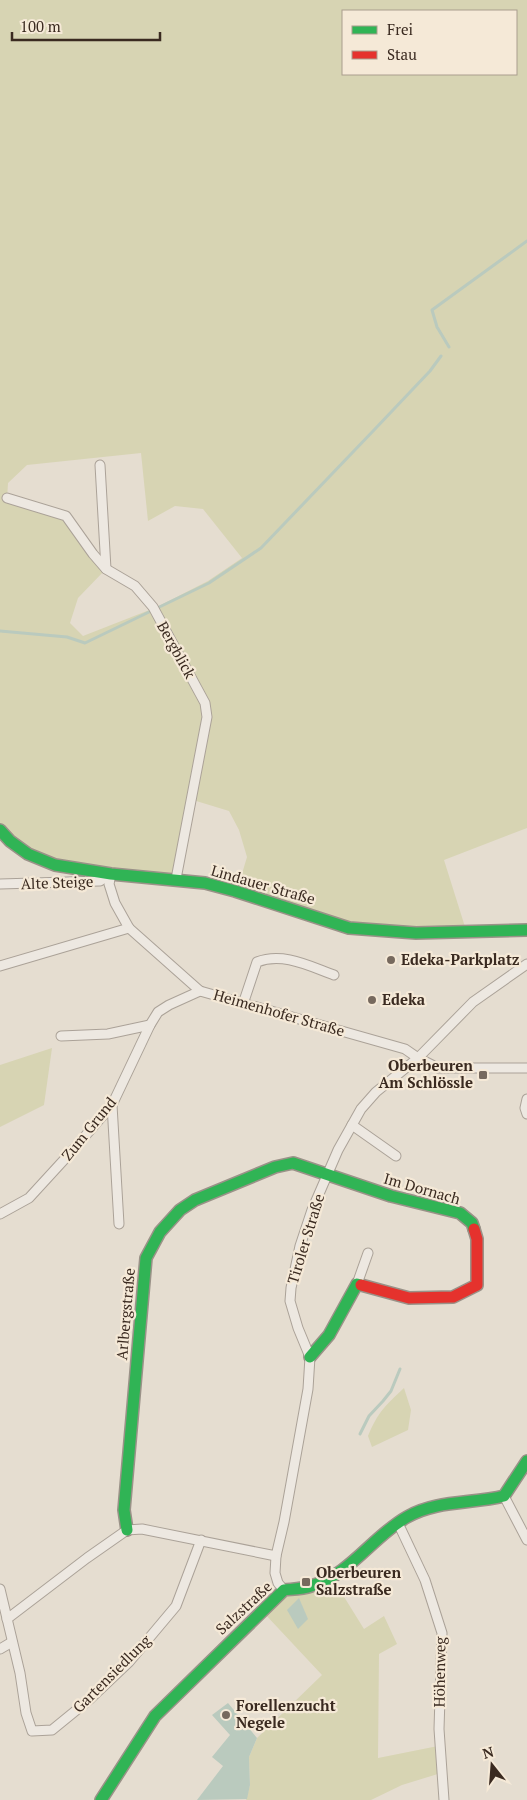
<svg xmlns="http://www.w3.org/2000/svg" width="527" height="1800" viewBox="0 0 527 1800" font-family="'PT Serif',serif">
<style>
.green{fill:#d7d4b3;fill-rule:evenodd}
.water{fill:#bacabe}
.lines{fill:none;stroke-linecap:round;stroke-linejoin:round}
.stream{stroke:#bacabe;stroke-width:3}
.street-casing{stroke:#aba298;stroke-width:11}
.fast-casing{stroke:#9a9288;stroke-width:14}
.jam-casing{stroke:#9a9288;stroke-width:14}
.street{stroke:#ede8e1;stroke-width:9}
.fast{stroke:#30b455;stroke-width:11}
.jam{stroke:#e5322d;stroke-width:11}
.poi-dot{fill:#76695e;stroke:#f5e9d7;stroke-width:2}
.labels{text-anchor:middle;stroke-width:4.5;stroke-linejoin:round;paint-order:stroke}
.street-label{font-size:15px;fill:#3a2a20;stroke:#f5e9d7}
.poi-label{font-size:15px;font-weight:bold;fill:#3a2a20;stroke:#f5e9d7;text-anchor:start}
</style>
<rect width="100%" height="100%" fill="#e5ddd0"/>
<g class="green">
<path d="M0,0H527V828L444,860L466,930L370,927L350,924L238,887L247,857L239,830L229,811L193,800L208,717L206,703L155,608L208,581L242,558L203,509L175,506L148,521L141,453L27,465L8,483L7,499L65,518L92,555L105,570L78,598L70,623L83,636L152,609L203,704L204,717L175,875C134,872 64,871 29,850C18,843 9,834 0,825ZM343,11H516V74H343Z"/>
<polygon points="52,1048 44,1105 0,1127 0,1065"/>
<path d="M404,1388L411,1410L408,1430L372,1447L368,1436C378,1412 385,1406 404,1388Z"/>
<polygon points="333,1579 364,1629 384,1616 397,1644 379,1654 378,1758 438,1746 441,1773 402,1785 371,1800 246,1800 250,1785 249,1757 257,1738 322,1675 264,1613 285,1592"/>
</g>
<g class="water">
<polygon points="299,1598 308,1619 298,1629 287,1610"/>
<polygon points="228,1703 257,1738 249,1757 250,1785 247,1799 197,1800 223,1766 212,1757 230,1735 212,1715"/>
</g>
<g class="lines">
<g class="stream">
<polyline points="449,347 437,327 432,310 527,241"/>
<polyline points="0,631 67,637 85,643 209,583 261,548 375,429 430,371 441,356"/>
<polyline points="360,1434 369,1416 383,1401 391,1391 400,1369"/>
</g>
<g class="street-casing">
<g id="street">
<polyline points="100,465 106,569"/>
<polyline points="7,498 66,516 93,554 106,569 135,586 153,607 205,703 207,717 176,879"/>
<polyline points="111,874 109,884 115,903 129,928 200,991 405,1049 418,1058 438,1068 527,1068"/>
<polyline points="0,884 100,881 111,874"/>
<polyline points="0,966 129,928"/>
<path d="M243,1004L257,962C283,952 309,966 334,975"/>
<polyline points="61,1036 108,1034 150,1025"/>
<polyline points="527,1099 525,1108 527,1114"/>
<polyline points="112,1105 119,1224"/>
<polyline points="352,1125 396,1156"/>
<polyline points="0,1214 29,1198 73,1150 112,1105 150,1025 158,1012 169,1005 200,991"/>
<polyline points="357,1284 368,1253"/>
<polyline points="504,1496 527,1540"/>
<polyline points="398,1523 425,1580 442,1633 439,1729 444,1800"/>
<polyline points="0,1589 20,1673 26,1713 32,1731 52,1730 90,1699 129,1662 176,1606 201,1540"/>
<polyline points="284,1590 278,1583 275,1573 276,1556 284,1522 308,1389 310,1357 298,1328 290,1301 291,1288 300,1246 312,1210 338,1150 361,1109 376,1092 418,1058 473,1002 527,964"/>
<polyline points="7,1619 87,1558 127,1530 142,1529 276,1556"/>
<polyline points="0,1649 12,1642"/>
</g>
</g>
<g class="fast-casing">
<g id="fast">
<polyline points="0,830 10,841 28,854 55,865 111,874 205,883 235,891 349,928 416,933 527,930"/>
<polyline points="310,1357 329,1335 357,1284 361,1285"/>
<polyline points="127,1530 124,1510 146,1258 160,1232 180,1210 195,1200 275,1167 293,1163 391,1196 460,1213 472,1223 474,1229"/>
<path d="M101,1800L155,1716L284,1590C293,1589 302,1589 311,1586C350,1575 373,1536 407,1517C436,1500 472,1504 504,1496L527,1461"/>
</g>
</g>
<g class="jam-casing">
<polyline id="jam" points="361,1285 409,1298 453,1297 477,1285 477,1239 474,1229"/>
</g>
<use href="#street" class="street"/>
<use href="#fast" class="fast"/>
<use href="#jam" class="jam"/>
</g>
<g class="poi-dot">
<circle cx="391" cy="960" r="5"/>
<circle cx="372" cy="1000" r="5"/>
<rect x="478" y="1070" width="10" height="10" rx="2.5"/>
<rect x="301" y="1577" width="10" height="10" rx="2.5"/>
<circle cx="226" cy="1715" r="5"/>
</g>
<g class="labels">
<g class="street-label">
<text transform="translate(176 650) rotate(61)" y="5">Bergblick</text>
<text transform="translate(57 883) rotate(-2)" y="5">Alte Steige</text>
<text transform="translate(263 885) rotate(16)" y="5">Lindauer Straße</text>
<text transform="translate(279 1013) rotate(16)" y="5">Heimenhofer Straße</text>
<text transform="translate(89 1129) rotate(-51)" y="5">Zum Grund</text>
<text transform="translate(422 1189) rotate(16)" y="5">Im Dornach</text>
<text transform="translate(306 1239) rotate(-73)" y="5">Tiroler Straße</text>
<text transform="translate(126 1314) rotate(-85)" y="5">Arlbergstraße</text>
<text transform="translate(244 1608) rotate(-43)" y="5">Salzstraße</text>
<text transform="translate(440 1672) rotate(-89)" y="5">Höhenweg</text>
<text transform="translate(112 1674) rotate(-45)" y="5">Gartensiedlung</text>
</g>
<g class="poi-label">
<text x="401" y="965">Edeka-Parkplatz</text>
<text x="382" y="1005">Edeka</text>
<text x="473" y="1071" text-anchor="end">Oberbeuren<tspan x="473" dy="17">Am Schlössle</tspan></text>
<text x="316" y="1578">Oberbeuren<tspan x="316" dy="17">Salzstraße</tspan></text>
<text x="236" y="1711">Forellenzucht<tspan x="236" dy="17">Negele</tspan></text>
</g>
</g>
<rect x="342" y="10" width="175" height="65" fill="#f5e9d7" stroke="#aa9d8e"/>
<rect x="352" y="26" width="25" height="8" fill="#30b455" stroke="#aa9d8e"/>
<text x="387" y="35" font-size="15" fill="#3a2a20">Frei</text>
<rect x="352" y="51" width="25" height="8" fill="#e5322d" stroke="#aa9d8e"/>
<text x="387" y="60" font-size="15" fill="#3a2a20">Stau</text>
<g transform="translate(492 1765) rotate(343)" stroke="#f5e9d7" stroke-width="4" paint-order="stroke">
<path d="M0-4L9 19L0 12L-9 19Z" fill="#3a2a20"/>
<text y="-8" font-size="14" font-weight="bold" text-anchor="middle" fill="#3a2a20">N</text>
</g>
<path d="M12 32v8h148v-8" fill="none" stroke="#3a2a20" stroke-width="2.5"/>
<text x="20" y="32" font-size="15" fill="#3a2a20" stroke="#f5e9d7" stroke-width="4" paint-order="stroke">100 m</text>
</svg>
